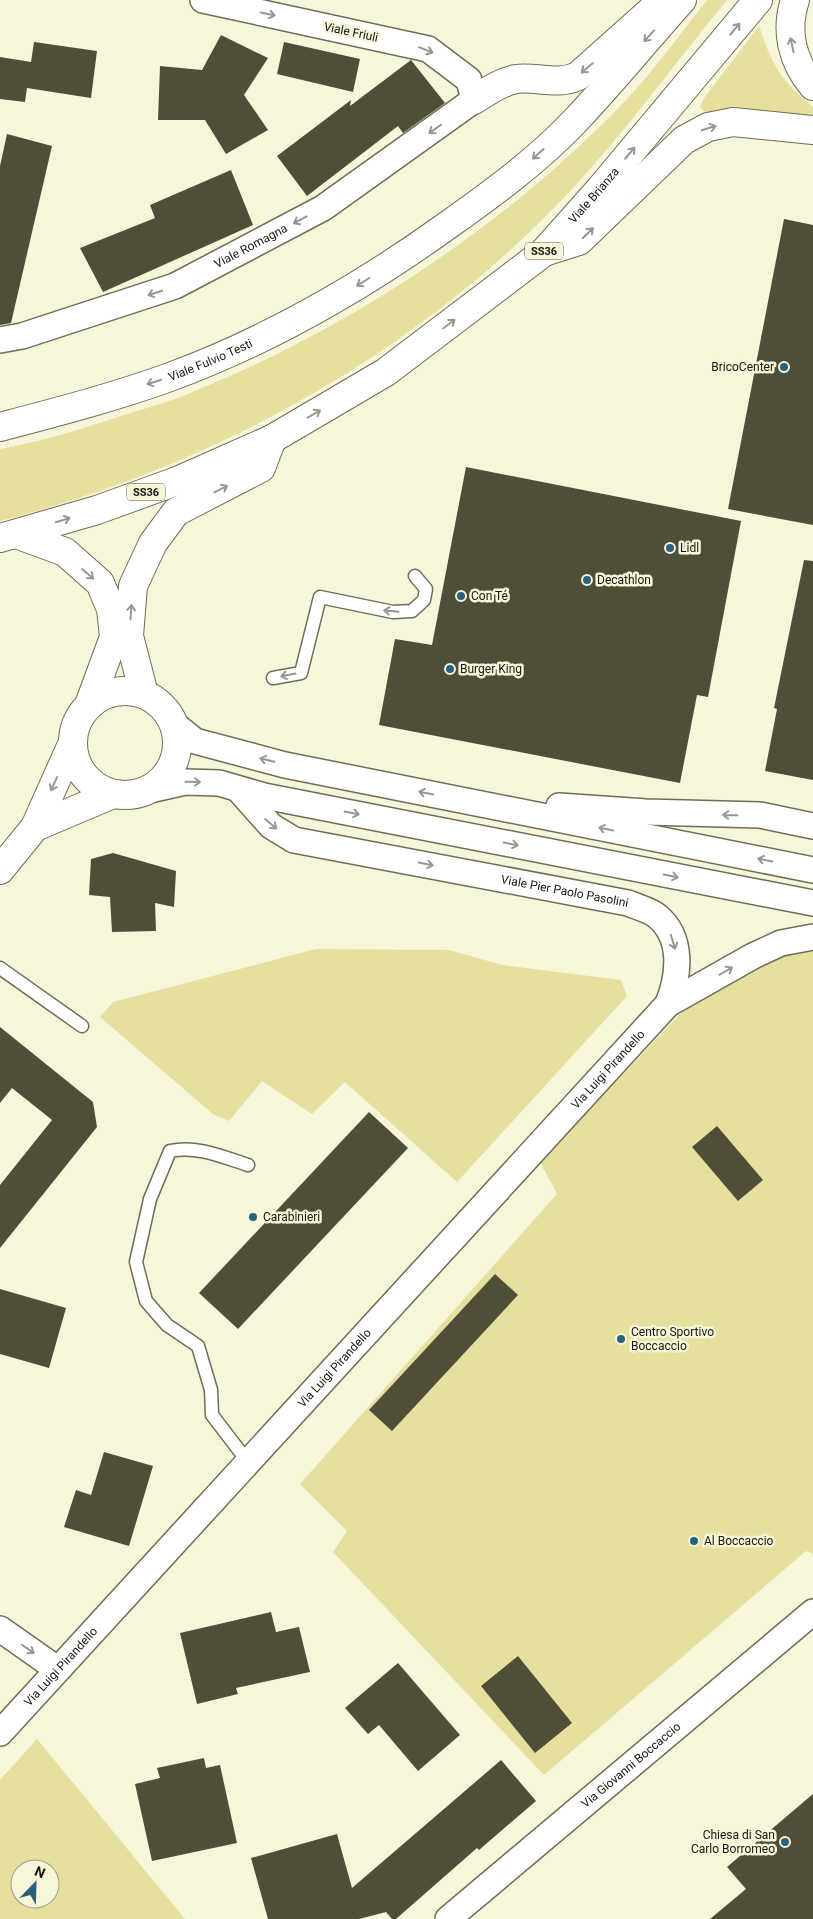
<svg xmlns="http://www.w3.org/2000/svg" width="813" height="1919" viewBox="0 0 813 1919" font-family="Roboto,sans-serif">
<style>
.green{fill:#e6e09f;fill-rule:evenodd}
.building{fill:#504e38}
.lines{fill:none;stroke-linecap:round;stroke-linejoin:round}
.lane-casing{stroke:#6e6d55;stroke-width:15}
.street-casing{stroke:#6e6d55;stroke-width:28}
.secondary-casing{stroke:#6e6d55;stroke-width:30}
.highway-casing{stroke:#6e6d55;stroke-width:30}
.lane{stroke:#fff;stroke-width:12}
.street{stroke:#fff;stroke-width:25}
.secondary{stroke:#fff;stroke-width:28}
.highway{stroke:#fff;stroke-width:28}
.oneway{stroke:#979692}
.poi-dot{fill:#29607b;stroke:#f7f5da;stroke-width:2}
.labels{text-anchor:middle;stroke-width:5;stroke-linejoin:round;paint-order:stroke}
.shield{fill:#f7f5da;stroke:#5a594a;stroke-width:1}
.shield-label{font-size:11px;font-weight:bold;fill:#17160d}
.street-label{font-size:12px;fill:#17160d;stroke:#f7f5da}
.poi-label{font-size:12px;fill:#17160d;stroke:#f7f5da;text-anchor:start}
</style>
<rect width="100%" height="100%" fill="#f7f5da"/>
<g class="green">
<path d="M707,0H727C667,73 611,152 544,218C396,365 201,470 0,521V449C42,442 84,428 124,415C146,408 169,402 190,393C349,329 507,225 626,100C655,69 681,33 707,0Z"/>
<path d="M759,26C773,67 780,79 813,107V123L733,113H706L700,107L704,98Z"/>
<polygon points="813,946 813,1554 806,1551 544,1775 333,1552 347,1531 300,1484 557,1194 540,1162 683,1011 735,977 786,951"/>
<polygon points="316,949 449,950 502,965 621,980 627,996 457,1182 345,1082 312,1114 262,1081 229,1121 213,1114 100,1017 113,1002"/>
<path d="M37,1739L185,1919H0V1780ZM20,1869H50V1899H20Z"/>
</g>
<g class="building">
<polygon points="221,35 268,58 244,95 268,130 226,154 205,120 158,120 160,66 202,70"/>
<polygon points="34,42 97,51 91,98 27,88 25,102 0,99 0,57 31,62"/>
<polygon points="284,42 360,59 353,92 277,74"/>
<polygon points="411,60 445,103 403,133 398,126 307,196 277,156 351,100 350,106"/>
<polygon points="7,134 52,146 11,323 0,325 0,166"/>
<polygon points="231,170 253,225 103,292 80,248 155,218 150,205"/>
<polygon points="784,219 813,225 813,525 728,509"/>
<polygon points="466,467 741,521 708,697 697,695 680,783 379,725 395,639 432,645"/>
<polygon points="804,560 813,561 813,780 765,771 777,709 774,708"/>
<polygon points="113,853 176,871 174,907 155,903 156,931 112,932 110,897 89,895 91,859"/>
<polygon points="0,1027 93,1102 97,1127 0,1248 0,1185 52,1120 12,1088 0,1103"/>
<polygon points="369,1112 408,1148 238,1329 199,1293"/>
<polygon points="717,1126 763,1180 738,1201 692,1147"/>
<polygon points="495,1274 518,1295 392,1431 369,1410"/>
<polygon points="0,1289 66,1308 49,1368 0,1354"/>
<polygon points="104,1452 153,1466 129,1546 64,1527 76,1490 91,1495"/>
<polygon points="271,1612 276,1632 299,1627 310,1672 236,1688 238,1694 197,1704 180,1633"/>
<polygon points="518,1656 572,1723 535,1753 481,1686"/>
<polygon points="398,1663 460,1735 418,1771 379,1725 368,1734 345,1708"/>
<polygon points="204,1758 206,1768 220,1765 237,1843 152,1861 135,1784 160,1778 157,1768"/>
<polygon points="501,1760 536,1801 479,1850 477,1848 396,1919 392,1919 386,1912 359,1919 268,1919 251,1858 337,1834 352,1888"/>
<polygon points="813,1794 813,1919 710,1919 746,1889 727,1867"/>
</g>
<g class="lines">
<g class="lane-casing">
<g id="lane">
<polyline points="273,678 301,673 320,597 393,612 412,611 424,600 426,589 415,576"/>
<polyline points="0,968 82,1026"/>
<path d="M248,1462L212,1415L211,1390L198,1346L167,1325L146,1301L136,1262L150,1199L170,1151C197,1145 223,1157 248,1165"/>
</g>
</g>
<g class="street-casing">
<g id="street">
<path id="s1" d="M0,340L22,336L175,286L323,208L474,100L469,80L428,49L203,0"/>
<polyline points="175,725 195,741 285,765 813,870"/>
<path id="s2" d="M238,789L271,826L294,840L628,903C637,907 650,910 657,916C684,938 679,976 668,1004"/>
<polyline points="145,791 185,782 219,783 264,796 813,903"/>
<polyline points="559,806 646,812 760,815 813,826"/>
<polyline points="0,1629 57,1669"/>
<path id="s3" d="M0,1733L668,1004L753,956L781,943L813,937"/>
<path id="s4" d="M448,1919L813,1612"/>
</g>
</g>
<g class="secondary-casing">
<g id="secondary">
<circle cx="125" cy="743" r="52"/>
<polyline points="35,827 113,794"/>
<polyline points="0,870 35,827 73,742"/>
</g>
</g>
<g class="highway-casing">
<g id="highway">
<path d="M795,0C785,31 792,61 813,86"/>
<path d="M474,100C487,92 500,82 516,79C537,76 557,86 578,76L663,0"/>
<polyline points="544,252 579,241 684,140 708,127 733,122 813,130"/>
<path id="s5" d="M0,427C57,412 115,397 170,377C270,340 362,287 448,225C492,194 538,160 575,121C612,82 646,40 682,0"/>
<polyline points="16,534 65,552 100,583 111,609 114,637 89,705"/>
<path id="s6" d="M0,538L97,510L177,481L272,439L386,372L544,252L600,189L758,0"/>
<polyline points="144,694 129,636 133,586 153,543 176,512 261,468 272,439"/>
</g>
</g>
<use href="#lane" class="lane"/>
<use href="#street" class="street"/>
<use href="#secondary" class="secondary"/>
<use href="#highway" class="highway"/>
</g>
<defs><path id="oneway-shaft" d="M-6 0H5M1.5-3L5.5 0L1.5 3" fill="none" stroke-width="1.6" stroke-linecap="round" stroke-linejoin="round" transform="scale(1.25)"/></defs>
<g class="oneway">
<use href="#oneway-shaft" transform="translate(268 14) rotate(12)"/>
<use href="#oneway-shaft" transform="translate(735 29) rotate(-50)"/>
<use href="#oneway-shaft" transform="translate(649 36) rotate(132)"/>
<use href="#oneway-shaft" transform="translate(792 45) rotate(-102)"/>
<use href="#oneway-shaft" transform="translate(426 50) rotate(22)"/>
<use href="#oneway-shaft" transform="translate(587 68) rotate(140)"/>
<use href="#oneway-shaft" transform="translate(709 128) rotate(-18)"/>
<use href="#oneway-shaft" transform="translate(435 129) rotate(145)"/>
<use href="#oneway-shaft" transform="translate(630 153) rotate(-50)"/>
<use href="#oneway-shaft" transform="translate(538 154) rotate(138)"/>
<use href="#oneway-shaft" transform="translate(300 220) rotate(152)"/>
<use href="#oneway-shaft" transform="translate(588 233) rotate(-44)"/>
<use href="#oneway-shaft" transform="translate(363 282) rotate(148)"/>
<use href="#oneway-shaft" transform="translate(155 293) rotate(162)"/>
<use href="#oneway-shaft" transform="translate(449 324) rotate(-37)"/>
<use href="#oneway-shaft" transform="translate(154 382) rotate(162)"/>
<use href="#oneway-shaft" transform="translate(314 414) rotate(-30)"/>
<use href="#oneway-shaft" transform="translate(221 489) rotate(-27)"/>
<use href="#oneway-shaft" transform="translate(63 520) rotate(-17)"/>
<use href="#oneway-shaft" transform="translate(88 574) rotate(40)"/>
<use href="#oneway-shaft" transform="translate(391 611) rotate(-174)"/>
<use href="#oneway-shaft" transform="translate(131 612) rotate(-86)"/>
<use href="#oneway-shaft" transform="translate(288 675) rotate(168)"/>
<use href="#oneway-shaft" transform="translate(267 760) rotate(-166)"/>
<use href="#oneway-shaft" transform="translate(193 782) rotate(1)"/>
<use href="#oneway-shaft" transform="translate(54 784) rotate(114)"/>
<use href="#oneway-shaft" transform="translate(426 793) rotate(-169)"/>
<use href="#oneway-shaft" transform="translate(352 813) rotate(11)"/>
<use href="#oneway-shaft" transform="translate(730 815) rotate(-179)"/>
<use href="#oneway-shaft" transform="translate(271 824) rotate(40)"/>
<use href="#oneway-shaft" transform="translate(606 829) rotate(-169)"/>
<use href="#oneway-shaft" transform="translate(511 844) rotate(11)"/>
<use href="#oneway-shaft" transform="translate(765 860) rotate(-169)"/>
<use href="#oneway-shaft" transform="translate(426 864) rotate(11)"/>
<use href="#oneway-shaft" transform="translate(671 876) rotate(11)"/>
<use href="#oneway-shaft" transform="translate(673 942) rotate(73)"/>
<use href="#oneway-shaft" transform="translate(726 971) rotate(-30)"/>
<use href="#oneway-shaft" transform="translate(28 1649) rotate(35)"/>
</g>
<g class="poi-dot">
<circle cx="784" cy="367" r="5"/>
<circle cx="670" cy="548" r="5"/>
<circle cx="587" cy="580" r="5"/>
<circle cx="461" cy="596" r="5"/>
<circle cx="450" cy="669" r="5"/>
<circle cx="253" cy="1217" r="5"/>
<circle cx="621" cy="1339" r="5"/>
<circle cx="694" cy="1541" r="5"/>
<circle cx="785" cy="1842" r="5"/>
</g>
<g class="labels">
<g class="shield">
<rect x="525" y="242.5" width="38" height="17" rx="4"/>
<rect x="127" y="483.5" width="38" height="17" rx="4"/>
</g>
<g class="shield-label">
<text x="544" y="255">SS36</text>
<text x="146" y="496">SS36</text>
</g>
<g class="street-label">
<text transform="translate(351 32) rotate(12)" y="4">Viale Friuli</text>
<text dy="4" stroke="none"><textPath href="#s6" startOffset="696">Viale Brianza</textPath></text>
<text dy="4" stroke="none"><textPath href="#s1" startOffset="269">Viale Romagna</textPath></text>
<text dy="4" stroke="none"><textPath href="#s5" startOffset="221">Viale Fulvio Testi</textPath></text>
<text dy="4" stroke="none"><textPath href="#s2" startOffset="352">Viale Pier Paolo Pasolini</textPath></text>
<text dy="4" stroke="none"><textPath href="#s3" startOffset="900">Via Luigi Pirandello</textPath></text>
<text dy="4" stroke="none"><textPath href="#s3" startOffset="495">Via Luigi Pirandello</textPath></text>
<text dy="4" stroke="none"><textPath href="#s3" startOffset="90">Via Luigi Pirandello</textPath></text>
<text dy="4" stroke="none"><textPath href="#s4" startOffset="239">Via Giovanni Boccaccio</textPath></text>
</g>
<g class="poi-label">
<text x="774" y="371" text-anchor="end">BricoCenter</text>
<text x="680" y="552">Lidl</text>
<text x="597" y="584">Decathlon</text>
<text x="471" y="600">Con Té</text>
<text x="460" y="673">Burger King</text>
<text x="263" y="1221">Carabinieri</text>
<text x="631" y="1336">Centro Sportivo<tspan x="631" dy="14">Boccaccio</tspan></text>
<text x="704" y="1545">Al Boccaccio</text>
<text x="775" y="1839" text-anchor="end">Chiesa di San<tspan x="775" dy="14">Carlo Borromeo</tspan></text>
</g>
</g>
<g transform="translate(35 1884) rotate(23)"><circle r="24" fill="#f7f5da" stroke="#9d9c88"/>
<path d="M0-4L9 19L0 12L-9 19Z" fill="#29607b"/>
<text y="-8" font-size="14" font-weight="bold" text-anchor="middle" fill="#17160d">N</text>
</g>
</svg>
